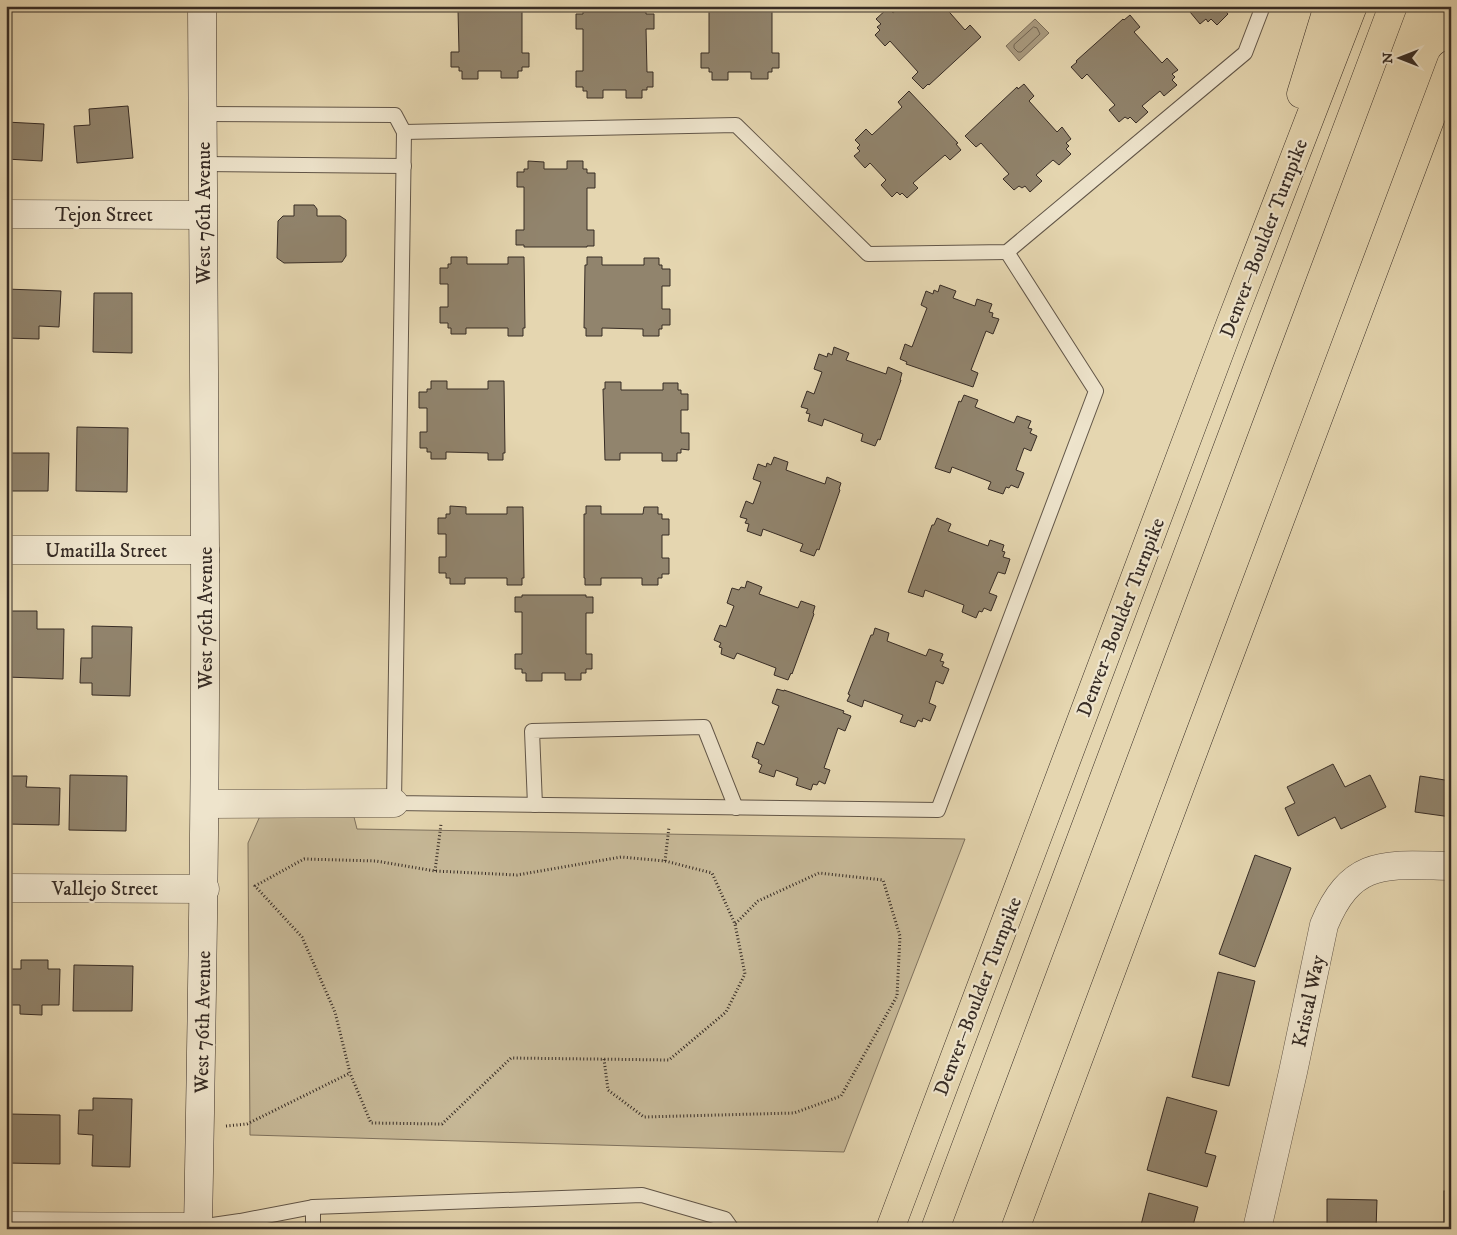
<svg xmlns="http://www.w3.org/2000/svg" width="1457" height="1235" viewBox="0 0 1457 1235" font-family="'IM FELL DW Pica',serif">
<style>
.green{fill:#c7b998;stroke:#7f725e}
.water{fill:#aa9c81;stroke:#7c6f5c}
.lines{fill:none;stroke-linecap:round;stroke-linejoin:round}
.shore{stroke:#706453;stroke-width:1}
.building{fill:#91846d;stroke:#372c25}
.lane-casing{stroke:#625648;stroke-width:16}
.street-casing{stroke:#625648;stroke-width:29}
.secondary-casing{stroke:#372c25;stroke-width:29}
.highway-casing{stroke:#372c25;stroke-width:29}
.path{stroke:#372c25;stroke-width:3;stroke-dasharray:1 2.5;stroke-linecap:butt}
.lane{stroke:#eee4cc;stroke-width:14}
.street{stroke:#eee4cc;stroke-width:28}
.secondary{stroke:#eee4cc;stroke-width:28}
.highway{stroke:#e5d6b0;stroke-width:28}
.labels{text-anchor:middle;stroke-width:4.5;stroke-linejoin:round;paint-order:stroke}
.street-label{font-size:20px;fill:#372c25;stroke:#eee4cc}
</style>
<rect width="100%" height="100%" fill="#e5d6b0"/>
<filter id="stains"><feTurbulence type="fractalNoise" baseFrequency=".004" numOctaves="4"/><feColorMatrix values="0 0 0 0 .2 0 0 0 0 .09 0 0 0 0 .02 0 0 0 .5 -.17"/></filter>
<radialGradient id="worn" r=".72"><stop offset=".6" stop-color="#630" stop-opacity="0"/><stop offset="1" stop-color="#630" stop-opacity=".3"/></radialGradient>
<polygon class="green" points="260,816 354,817 357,829 965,839 844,1152 250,1135 248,843"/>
<polygon class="water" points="1035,19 1049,33 1019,61 1006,46"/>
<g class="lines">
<polygon class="shore" points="1034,27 1037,28 1040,34 1021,52 1018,52 1014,48 1014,45"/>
</g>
<g class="building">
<rect x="9" y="6" width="32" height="2"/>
<polygon points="451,6 529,6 529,10 522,10 522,53 529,53 529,67 522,67 522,71 518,71 518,78 501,78 501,71 478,71 478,79 462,79 462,71 459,71 459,67 451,67 451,52 459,52 458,10 451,10"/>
<polygon points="701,6 780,6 780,11 772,11 772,53 779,53 779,68 772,68 772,72 768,72 768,79 751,79 751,72 728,72 728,80 712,80 712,72 709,72 709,68 701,68 701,53 709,53 709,11 701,11"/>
<polygon points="901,6 944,6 965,30 970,25 981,37 929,85 928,84 923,89 912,78 918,72 890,41 885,46 875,35 880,30 877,27 881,24 876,19 888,8 893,13"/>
<polygon points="1195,6 1225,6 1223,8 1228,14 1217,25 1211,19 1208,22 1206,19 1200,24 1190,12"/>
<polygon points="583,12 646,12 646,14 654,14 654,29 646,29 647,72 653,72 653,87 647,87 647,90 642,90 642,98 626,98 626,90 603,90 603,98 587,98 587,91 583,91 583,87 576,87 576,71 583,71 583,29 576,29 576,14 583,14"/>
<polygon points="1130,15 1140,27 1134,32 1162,63 1167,58 1178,70 1172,74 1175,77 1172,80 1177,85 1164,96 1160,91 1142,106 1148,112 1136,123 1130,117 1128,119 1125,117 1119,122 1109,110 1115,105 1087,74 1082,79 1071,67 1077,62 1076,61 1123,19 1124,20"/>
<polygon points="1024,84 1034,96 1029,101 1057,132 1062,127 1071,139 1066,143 1069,146 1066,149 1071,154 1059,165 1053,160 1036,175 1042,181 1030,192 1025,186 1022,188 1019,186 1014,190 1003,179 1009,174 981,143 976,147 965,136 1017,87 1018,89"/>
<polygon points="909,91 958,143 956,144 961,150 950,160 945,155 913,183 918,188 907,198 902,193 900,195 897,192 892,197 881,185 886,180 870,163 865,168 854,156 860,151 857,148 860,145 855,140 866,129 872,135 902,107 898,102"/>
<polygon points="128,106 133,158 77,163 74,126 90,125 89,109"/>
<polygon points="6,122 44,124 42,161 6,159"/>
<polygon points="528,161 544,162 544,169 567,169 567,161 583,161 583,169 587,169 587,173 595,173 595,188 587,188 587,230 594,230 594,246 587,246 587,247 524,247 524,245 516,245 516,230 524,230 524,187 517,187 517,172 524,172 524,169 528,169"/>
<polygon points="294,205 314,205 317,209 317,216 340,216 346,220 346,256 342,262 284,263 277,258 278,221 283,216 294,216"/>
<polygon points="451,257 467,257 467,264 508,264 508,257 524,257 525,328 523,328 523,336 508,336 508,328 466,328 466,334 451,334 451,328 448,328 448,323 440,323 440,307 448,307 448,284 440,284 440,268 448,268 448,264 451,264"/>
<polygon points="587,257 602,257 602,265 644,265 644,258 659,258 659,265 662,265 662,269 670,269 670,286 662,286 662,309 670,309 670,325 662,325 662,329 659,329 659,336 643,336 643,329 602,328 602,336 586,336 586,328 584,328 585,265 587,265"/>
<polygon points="940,285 956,291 953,298 975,306 977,299 992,304 989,312 993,313 992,317 999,319 993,334 986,331 971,370 978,373 973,387 906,364 907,362 900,359 905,344 912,347 927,308 921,305 926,291 933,294 934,290 938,292"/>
<polygon points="6,289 61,291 59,327 39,326 39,339 6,338"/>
<polygon points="94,293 132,293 132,353 93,352"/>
<polygon points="834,347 849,353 846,360 886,374 888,367 902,373 900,380 901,380 880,440 878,439 875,446 861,441 863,434 824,419 822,426 808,421 810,414 806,413 808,409 801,407 807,391 814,394 822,372 814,369 819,354 827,357 828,353 832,355"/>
<polygon points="431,381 447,381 447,389 488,389 488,381 504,381 505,453 503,453 503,460 488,460 488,453 446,452 446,459 431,459 431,452 427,452 427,448 420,448 420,432 427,432 427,408 419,408 419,392 427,392 427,389 431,389"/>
<polygon points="605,382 621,382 621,390 663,390 663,383 678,383 678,390 681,390 681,394 688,394 688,410 681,410 681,433 689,433 689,450 681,449 681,453 677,453 677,461 662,461 662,453 620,453 620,460 605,460 603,389 605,389"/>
<polygon points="964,395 978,400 975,407 1014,423 1017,416 1031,421 1028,428 1032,429 1030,433 1037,436 1031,451 1024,448 1016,470 1024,473 1018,488 1011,485 1009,488 1006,487 1003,494 988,489 991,482 952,467 950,473 935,468 959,401 961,402"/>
<polygon points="77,427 128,428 127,492 76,491"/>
<polygon points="6,453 49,453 48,491 6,491"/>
<polygon points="774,457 788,462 786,470 825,484 827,477 841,483 839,489 840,490 819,550 817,549 814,556 800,551 803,544 763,529 761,536 747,531 749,524 745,523 747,519 740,517 746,501 753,504 761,482 753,479 758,464 766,467 767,463 771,465"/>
<polygon points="450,506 466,507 466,514 507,514 507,507 523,507 524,578 522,578 522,585 507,585 507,578 465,578 465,584 450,584 450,578 446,578 446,573 439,573 439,557 446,557 446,534 438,534 438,518 446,518 446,514 450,514"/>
<polygon points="586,506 601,506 601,514 643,514 644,507 658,507 658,514 662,514 662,519 669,519 669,535 662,535 662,558 669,558 669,574 662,574 662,578 658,578 658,585 642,585 642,578 601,578 601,585 585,585 585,578 584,578 584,514 586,514"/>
<polygon points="937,518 951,524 948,531 988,546 990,540 1004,545 1002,551 1005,552 1003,557 1010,559 1005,574 998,572 989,593 997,596 991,611 984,608 982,612 979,611 976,618 962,612 964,605 925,590 923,597 908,592 932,525 934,525"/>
<polygon points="747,581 762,587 759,594 798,608 801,601 815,606 813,613 814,614 792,674 791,673 788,680 774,675 776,668 737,653 734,659 721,654 722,648 719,647 721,643 714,640 720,625 726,627 734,606 727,603 732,588 739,590 741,587 745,588"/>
<polygon points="522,595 586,595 586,597 593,597 593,613 586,613 586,654 592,654 592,669 586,669 586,673 581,673 581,680 565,680 565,673 542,673 542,681 526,681 526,673 522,673 522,669 515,669 515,654 522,654 522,612 515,612 515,597 522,597"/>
<polygon points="9,611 37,611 37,629 64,629 63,679 6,677 6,628 9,629"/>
<polygon points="92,626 132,627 130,696 92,695 92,683 80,683 81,658 92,658"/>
<polygon points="875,628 889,633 887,641 926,656 929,649 943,654 940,661 944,662 942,666 949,669 943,684 936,681 929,703 936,706 930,721 923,718 922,722 918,720 915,727 900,722 903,715 864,700 862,707 847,701 850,695 848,694 871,635 873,635"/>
<polygon points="777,689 784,691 784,690 844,711 843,713 851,716 845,731 838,728 824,768 830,770 825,784 819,781 817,785 813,784 811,790 796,785 798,778 776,770 774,777 759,772 762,765 758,763 759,760 752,757 757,742 764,745 779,706 772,703"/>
<polygon points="1333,764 1345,787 1370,775 1386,807 1341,829 1335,817 1298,836 1285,808 1295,803 1287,787"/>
<polygon points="70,775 127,776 126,831 69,830"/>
<polygon points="6,776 27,776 26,787 60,788 59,825 6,824"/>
<polygon points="1420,776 1451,781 1451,817 1415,812"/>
<polygon points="1255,855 1291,868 1255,967 1219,954"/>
<polygon points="21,960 48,960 48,969 60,969 59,1005 42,1005 42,1015 20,1014 20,1005 6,1005 6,969 21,969"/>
<polygon points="74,965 133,966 132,1011 73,1011"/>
<polygon points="1218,972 1255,981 1229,1086 1192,1077"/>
<polygon points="1167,1097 1217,1111 1205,1153 1216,1156 1207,1187 1147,1170"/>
<polygon points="93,1098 132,1099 130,1167 92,1166 93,1135 78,1134 79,1110 93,1110"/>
<polygon points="9,1114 60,1115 60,1164 6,1163 6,1123 9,1123"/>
<rect x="1444" y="1191" width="7" height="38"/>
<polygon points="1149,1193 1198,1207 1192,1229 1140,1229"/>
<polygon points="1327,1199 1377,1200 1376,1229 1327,1229"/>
</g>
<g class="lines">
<g class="lane-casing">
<g id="lane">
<polyline points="202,114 395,115 404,132 394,803 938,810 1096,391 1007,252"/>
<polyline points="404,132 736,125 868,254 1007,252 1245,53 1263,6"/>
<polyline points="202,164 404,166"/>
<polyline points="535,805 532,731 704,727 736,808"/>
<polyline points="199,1227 240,1221 313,1207 642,1195 725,1219 732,1229"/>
<polyline points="313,1229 313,1207"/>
</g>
</g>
<g class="street-casing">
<g id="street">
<polyline points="6,214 202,215"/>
<polyline points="6,550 205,550"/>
<polyline points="205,804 394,803"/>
<polyline points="6,888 205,889"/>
<polyline points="6,1226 199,1227"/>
<path d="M1257,1229L1293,1072L1324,925C1352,857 1387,865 1451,866"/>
</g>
</g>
<g class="secondary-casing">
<path id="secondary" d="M198,1229C202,1003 206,778 205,553C205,371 202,189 202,6"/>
</g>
<g class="highway-casing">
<g id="highway">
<polyline points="1301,94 1328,6"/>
<polyline points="890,1229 1231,322 1353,6"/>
<polyline points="935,1229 1393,6"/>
<path d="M1015,1229C1159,840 1306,453 1451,64"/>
</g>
</g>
<g class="path">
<polyline points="665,861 669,827"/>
<polyline points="435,871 441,824"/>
<polyline points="604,1059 608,1090 644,1117 794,1113 841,1096 897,996 900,936 883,880 819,873 758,901 735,924"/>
<polyline points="226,1126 247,1124 350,1073 335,1012 302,937 255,886 304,859 376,861 435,871 517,875 621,857 665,861 712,873 735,924 745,974 726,1012 669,1060 511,1058 442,1124 371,1123 350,1073"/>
</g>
<use href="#lane" class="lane"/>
<use href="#street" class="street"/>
<use href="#secondary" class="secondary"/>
<use href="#highway" class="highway"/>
</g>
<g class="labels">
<g class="street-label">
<text transform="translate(203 213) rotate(-90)" y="7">West 76th Avenue</text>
<text x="104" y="221">Tejon Street</text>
<text transform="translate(1263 238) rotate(-69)" y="7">Denver–Boulder Turnpike</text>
<text x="106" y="557">Umatilla Street</text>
<text transform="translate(1120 617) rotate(-69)" y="7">Denver–Boulder Turnpike</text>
<text transform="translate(205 618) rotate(-90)" y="7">West 76th Avenue</text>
<text x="105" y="895">Vallejo Street</text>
<text transform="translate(977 996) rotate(-69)" y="7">Denver–Boulder Turnpike</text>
<text transform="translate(1308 1001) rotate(-78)" y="7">Kristal Way</text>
<text transform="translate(202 1022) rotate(-89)" y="7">West 76th Avenue</text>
</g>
</g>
<rect width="1457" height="1235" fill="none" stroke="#e5d6b0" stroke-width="25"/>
<rect x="8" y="8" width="1442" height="1220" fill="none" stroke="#372c25" stroke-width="2.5"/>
<rect x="12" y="12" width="1432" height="1210" fill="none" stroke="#372c25"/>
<g transform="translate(1400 58) rotate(270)" stroke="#eee4cc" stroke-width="4" paint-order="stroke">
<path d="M0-4L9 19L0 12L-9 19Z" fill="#372c25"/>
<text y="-8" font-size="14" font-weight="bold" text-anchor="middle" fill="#372c25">N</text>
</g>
<rect width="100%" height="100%" filter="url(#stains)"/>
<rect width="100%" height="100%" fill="url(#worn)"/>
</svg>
